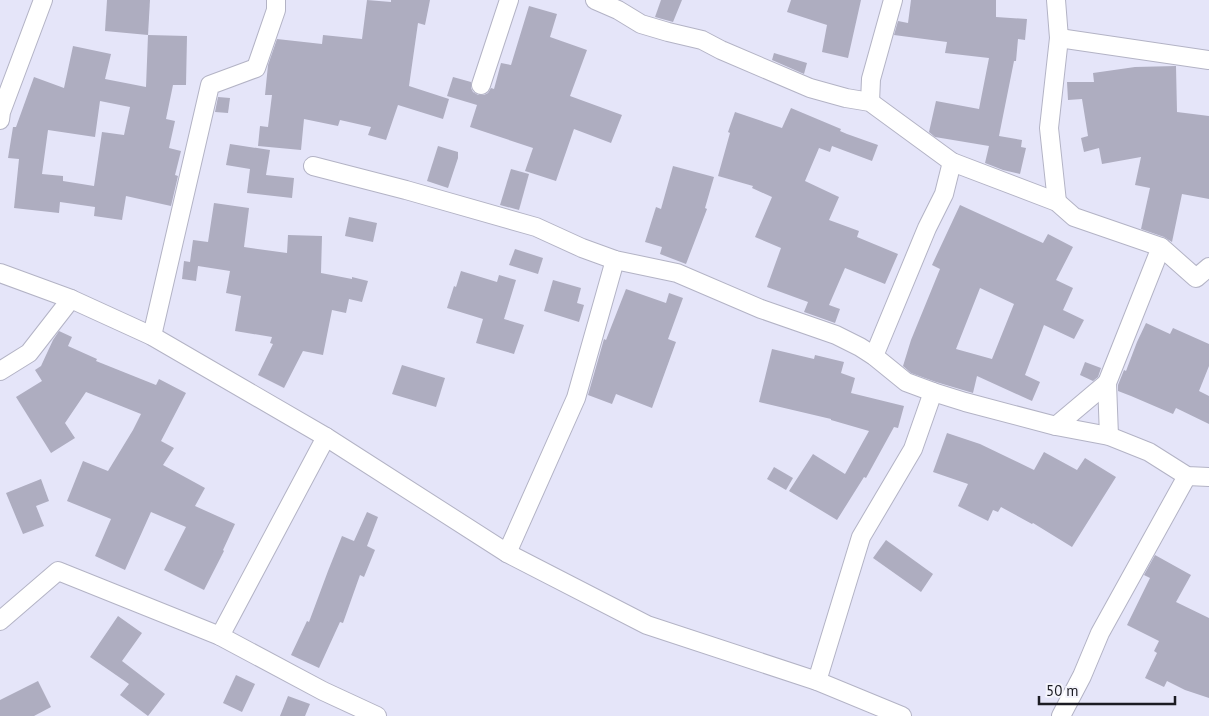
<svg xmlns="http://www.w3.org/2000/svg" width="1209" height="716" viewBox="0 0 1209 716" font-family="'PT Sans',sans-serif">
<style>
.building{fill:#aeadc0;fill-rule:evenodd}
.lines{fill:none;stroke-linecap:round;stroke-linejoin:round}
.street-casing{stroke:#b3b3c5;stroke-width:20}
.street{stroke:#fff;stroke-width:18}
</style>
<rect width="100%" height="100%" fill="#e5e5f9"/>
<g class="building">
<polygon points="107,0 150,0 148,35 105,31"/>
<polygon points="367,0 391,2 391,0 430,0 425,25 418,23 409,86 449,99 443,119 398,105 386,140 368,135 371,127 340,120 338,126 304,119 301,150 258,146 260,126 268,127 272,95 265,95 268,65 277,39 322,44 323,35 362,39"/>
<polygon points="661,0 682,0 673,22 655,17"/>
<polygon points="791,0 861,0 848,58 822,52 827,25 787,12"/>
<polygon points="911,0 996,0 996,17 1027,19 1025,40 1018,39 1016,61 1014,61 999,136 1022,140 1021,147 1026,148 1020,174 1003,170 985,163 989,146 935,137 929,132 936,101 979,109 989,58 945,53 947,42 894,35 898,21 908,23"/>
<polygon points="529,6 557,14 550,37 587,50 570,96 622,115 611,143 574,129 556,181 525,171 533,148 470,127 477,105 447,96 453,77 471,82 471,88 473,92 478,95 484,95 488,93 491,88 494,89 501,63 511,65"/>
<path d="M148,35L187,36L186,85H173L166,119L175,121L169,148L181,151L175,175L178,176L171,206L126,196L122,220L94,216L95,207L60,202L59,213L14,208L19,159L8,158L13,127H16L34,77L64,88L73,46L111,54L105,79L146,87ZM100,101L130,107L124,135L102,132L94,186L63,181V176L42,174L48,130L95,137Z"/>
<polygon points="774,53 807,63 804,74 772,60"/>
<polygon points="1176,66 1177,112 1209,116 1209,199 1182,194 1172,242 1164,237 1141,229 1150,188 1135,185 1141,157 1102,164 1099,148 1084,152 1081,138 1088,136 1082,99 1068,100 1067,82 1094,82 1093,73 1135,67"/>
<polygon points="218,97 230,98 228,113 215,112"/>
<polygon points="791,108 841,129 840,131 847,134 878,145 872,161 832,146 830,152 819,148 805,181 839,197 829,220 859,231 857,237 898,254 885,284 845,268 829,305 840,309 835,323 804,312 808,302 767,287 781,248 755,237 772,197 752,188 753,186 718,176 730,133 728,132 735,112 782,128"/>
<polygon points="230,144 270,150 266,175 294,178 292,198 247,193 250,169 226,165"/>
<polygon points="438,146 458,152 458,158 448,188 427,181"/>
<polygon points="673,166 714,177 705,208 707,209 686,264 660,254 662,247 645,242 656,207 661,209"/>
<polygon points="511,169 529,174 519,210 500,205"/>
<polygon points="214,203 249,208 244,247 287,253 288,235 322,236 321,273 352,279 352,277 368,281 362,302 349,299 346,313 332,310 323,355 303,351 284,388 258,375 273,344 270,343 272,337 235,331 241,296 226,293 230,271 198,266 196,281 182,279 184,261 190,262 193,240 208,242"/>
<path d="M960,205L1043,243L1048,234L1073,247L1056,280L1073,288L1063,310L1084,320L1074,339L1044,325L1025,375L1040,382L1032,401L977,376L973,393L936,382L911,373L903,366L911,340L940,269L932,265ZM980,288L1014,304L992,359L956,349Z"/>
<polygon points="349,217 377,223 373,242 345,236"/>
<polygon points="515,249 543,258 538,274 509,265"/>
<polygon points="461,271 497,282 499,275 516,280 504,319 524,325 514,354 476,343 483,319 447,308 454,286 456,287"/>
<polygon points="553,280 581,288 577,303 584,305 579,322 544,311"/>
<polygon points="626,289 666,303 669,293 683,298 668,339 676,342 652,408 616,394 612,404 588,395 604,339 606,340"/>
<polygon points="1146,323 1170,334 1173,328 1209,344 1209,366 1199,391 1209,396 1209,424 1176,408 1173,414 1131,396 1118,391 1118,385 1124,370 1126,371 1137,342"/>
<polygon points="59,331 72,337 68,346 97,359 96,361 156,385 159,379 186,393 161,441 174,448 163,465 205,488 195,506 235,524 223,550 224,551 204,590 164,570 186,527 151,512 125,570 95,556 111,519 67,501 83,461 108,471 133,430 141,414 86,392 65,423 75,438 51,453 16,397 42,381 35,370 41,366 53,340"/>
<polygon points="772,349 814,359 815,355 844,362 841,373 855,378 851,393 904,406 898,428 894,427 866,478 864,477 837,520 789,491 813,454 845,474 869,431 831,420 831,419 759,402"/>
<polygon points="1085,362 1101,368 1098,377 1093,381 1080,375"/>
<polygon points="402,365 445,378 436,407 392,394"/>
<polygon points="947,433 980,444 1034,470 1044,452 1077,470 1085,458 1116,477 1072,547 1033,523 1032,524 1001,507 998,512 993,510 988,521 958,506 968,484 933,472"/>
<polygon points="774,467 793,478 786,490 767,479"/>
<polygon points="41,479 49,501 36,506 44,526 23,534 6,493"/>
<polygon points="367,512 378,517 367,546 375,550 364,577 360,575 343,623 340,622 319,668 291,655 307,621 309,622 328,571 342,536 354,541"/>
<polygon points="886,540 933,574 921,592 873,558"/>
<polygon points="1155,555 1191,575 1176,602 1209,618 1209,698 1185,690 1167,681 1164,687 1145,678 1157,653 1154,651 1159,641 1127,625 1150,578 1144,575"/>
<polygon points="118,616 142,633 122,661 165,694 148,716 120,695 129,684 90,657"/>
<polygon points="236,675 255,684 242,712 223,703"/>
<polygon points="38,681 51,707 34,716 0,716 0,700"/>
<polygon points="288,696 310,704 305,716 280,716"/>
</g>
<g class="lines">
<g class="street-casing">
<g id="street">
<polyline points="595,0 618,10 641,24 668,32 702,40 721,50 810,88 846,98 870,102 952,162 1057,202 1074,217 1161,247 1196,278 1209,267"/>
<polyline points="1056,0 1059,38 1049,128 1057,202"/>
<polyline points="1059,38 1209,60"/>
<polyline points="481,85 509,0"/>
<polyline points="870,102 871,79 893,0"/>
<polyline points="0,120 1,112 43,0"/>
<polyline points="313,166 406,190 536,227 582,248 615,260 677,273 761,309 836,335 860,347 874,356 906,382 933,392 965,402 1056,426 1109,436 1149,452 1187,476 1209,477"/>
<polyline points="0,273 71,299 152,336 326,437 507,553 647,625 817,681 902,716"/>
<polyline points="152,336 210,85 256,68 276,10 276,0"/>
<polyline points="874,356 927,228 944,194 952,162"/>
<polyline points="0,371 29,353 71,299"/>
<polyline points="1056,426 1107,383"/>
<polyline points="1109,436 1107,383 1161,247"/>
<polyline points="507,553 576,398 615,260"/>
<polyline points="0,621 58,571 220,636 323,691 377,716"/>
<polyline points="220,636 326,437"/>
<polyline points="817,681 861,537 913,449 933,392"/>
<polyline points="1061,716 1082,676 1100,633 1187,476"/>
</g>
</g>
<use href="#street" class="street"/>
</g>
<path d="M1039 696v8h136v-8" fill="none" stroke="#1c1c23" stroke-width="2.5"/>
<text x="1046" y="696" font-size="15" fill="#1c1c23" stroke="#f4f4fc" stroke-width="4" paint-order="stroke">50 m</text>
</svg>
